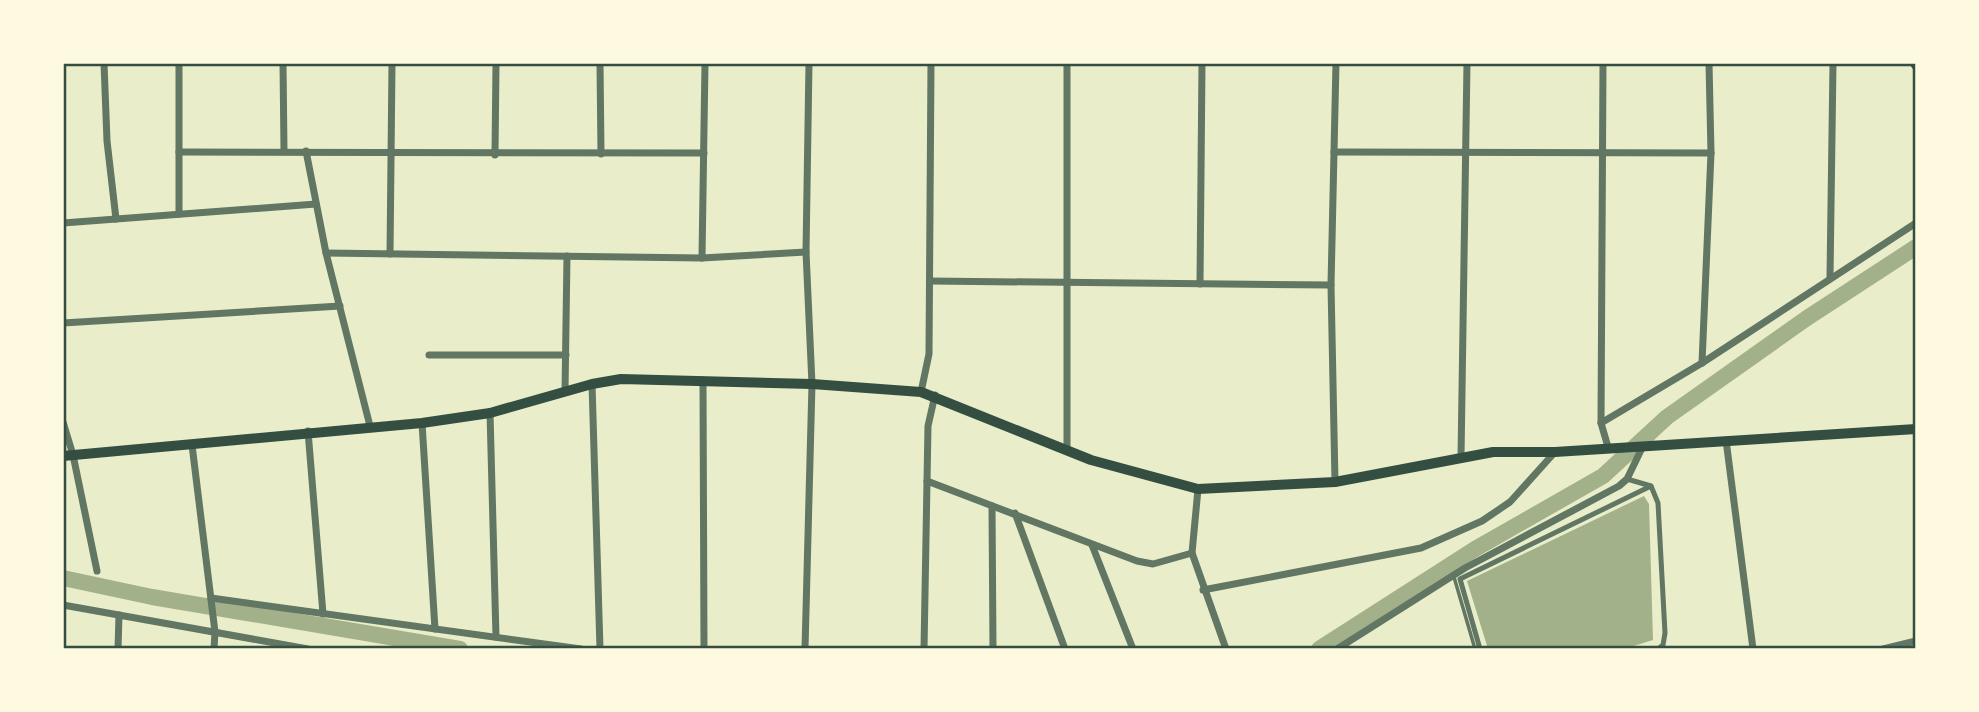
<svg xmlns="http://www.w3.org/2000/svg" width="1979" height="712" viewBox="0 0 1979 712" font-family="'DM Sans',sans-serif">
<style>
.water{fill:#a3b18a}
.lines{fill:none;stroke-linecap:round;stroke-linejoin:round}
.canal{stroke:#a3b18a;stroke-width:16}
.service{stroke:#617663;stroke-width:3.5}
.pedestrian{stroke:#617663;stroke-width:5}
.minor{stroke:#617663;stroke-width:7}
.secondary{stroke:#344e41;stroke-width:10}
.neatline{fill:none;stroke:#344e41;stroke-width:2.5}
</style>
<rect width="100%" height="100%" fill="#e9edc9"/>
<polygon class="water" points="1644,496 1649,504 1653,640 1624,649 1488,649 1467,581"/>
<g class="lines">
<g class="canal">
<polyline points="63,578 152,597 460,649"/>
<polyline points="1319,649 1475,549 1603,476 1667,417 1807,318 1916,247"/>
</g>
<polyline class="service" points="1454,577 1475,649"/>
<g class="pedestrian">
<polyline points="1627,479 1651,486 1658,503 1665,633 1663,645 1658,649"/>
<polyline points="1480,649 1460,579 1651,486"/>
</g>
<g class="minor">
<polyline points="104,63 107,141 116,219"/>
<polyline points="283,63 284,151"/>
<polyline points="600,63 601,154"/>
<polyline points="1067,63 1067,450"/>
<polyline points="1603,63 1601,423 1608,447"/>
<polyline points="306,151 326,253 370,426"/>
<polyline points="179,152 704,153"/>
<polyline points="1334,152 1711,153"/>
<polyline points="495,155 496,63"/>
<polyline points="179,214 179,63"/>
<polyline points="63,223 316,204"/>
<polyline points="326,253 702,258 806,252"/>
<polyline points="390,254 392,63"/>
<polyline points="702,258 705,63"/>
<polyline points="1830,277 1833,63"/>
<polyline points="930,281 1331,285"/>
<polyline points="1200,284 1202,63"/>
<polyline points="63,323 340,306"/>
<polyline points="429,355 566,355"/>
<polyline points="1702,363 1711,153 1709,63"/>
<polyline points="703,380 704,649"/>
<polyline points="592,384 600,649"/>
<polyline points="565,392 567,256"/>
<polyline points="921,392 929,354 931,63"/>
<polyline points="490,413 496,637"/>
<polyline points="63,422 73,455 97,571"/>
<polyline points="422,423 435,629"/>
<polyline points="1601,423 1702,363 1916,223"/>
<polyline points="308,431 323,614"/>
<polyline points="1726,440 1753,649"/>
<polyline points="192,445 215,632 214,649"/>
<polyline points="1461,457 1467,63"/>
<polyline points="927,481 1137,561 1153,564 1192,553"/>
<polyline points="1335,482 1331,285 1336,63"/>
<polyline points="1198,489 1192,553 1226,649"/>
<polyline points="992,506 993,649"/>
<polyline points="1015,513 1065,649"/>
<polyline points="1092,545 1133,649"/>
<polyline points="1203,590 1421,548 1482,521 1510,502 1555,452"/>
<polyline points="211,598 581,649"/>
<polyline points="63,605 308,649"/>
<polyline points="118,649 119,615"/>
<polyline points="805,649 812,384 806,252 809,63"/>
<polyline points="924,649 928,426 935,395"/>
<polyline points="1337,649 1465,568 1619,486 1627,479 1643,446"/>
<polyline points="1883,649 1916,641"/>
</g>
<g class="secondary">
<polyline points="1915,63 1916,65"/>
<polyline points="63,456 422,423 490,413 592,384 621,379 812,384 921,392 1091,460 1198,489 1335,482 1493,452 1555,452 1916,429"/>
</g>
</g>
<rect width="1979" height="712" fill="none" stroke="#fefae0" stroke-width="130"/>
<rect x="65" y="65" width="1849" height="582" class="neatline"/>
</svg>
